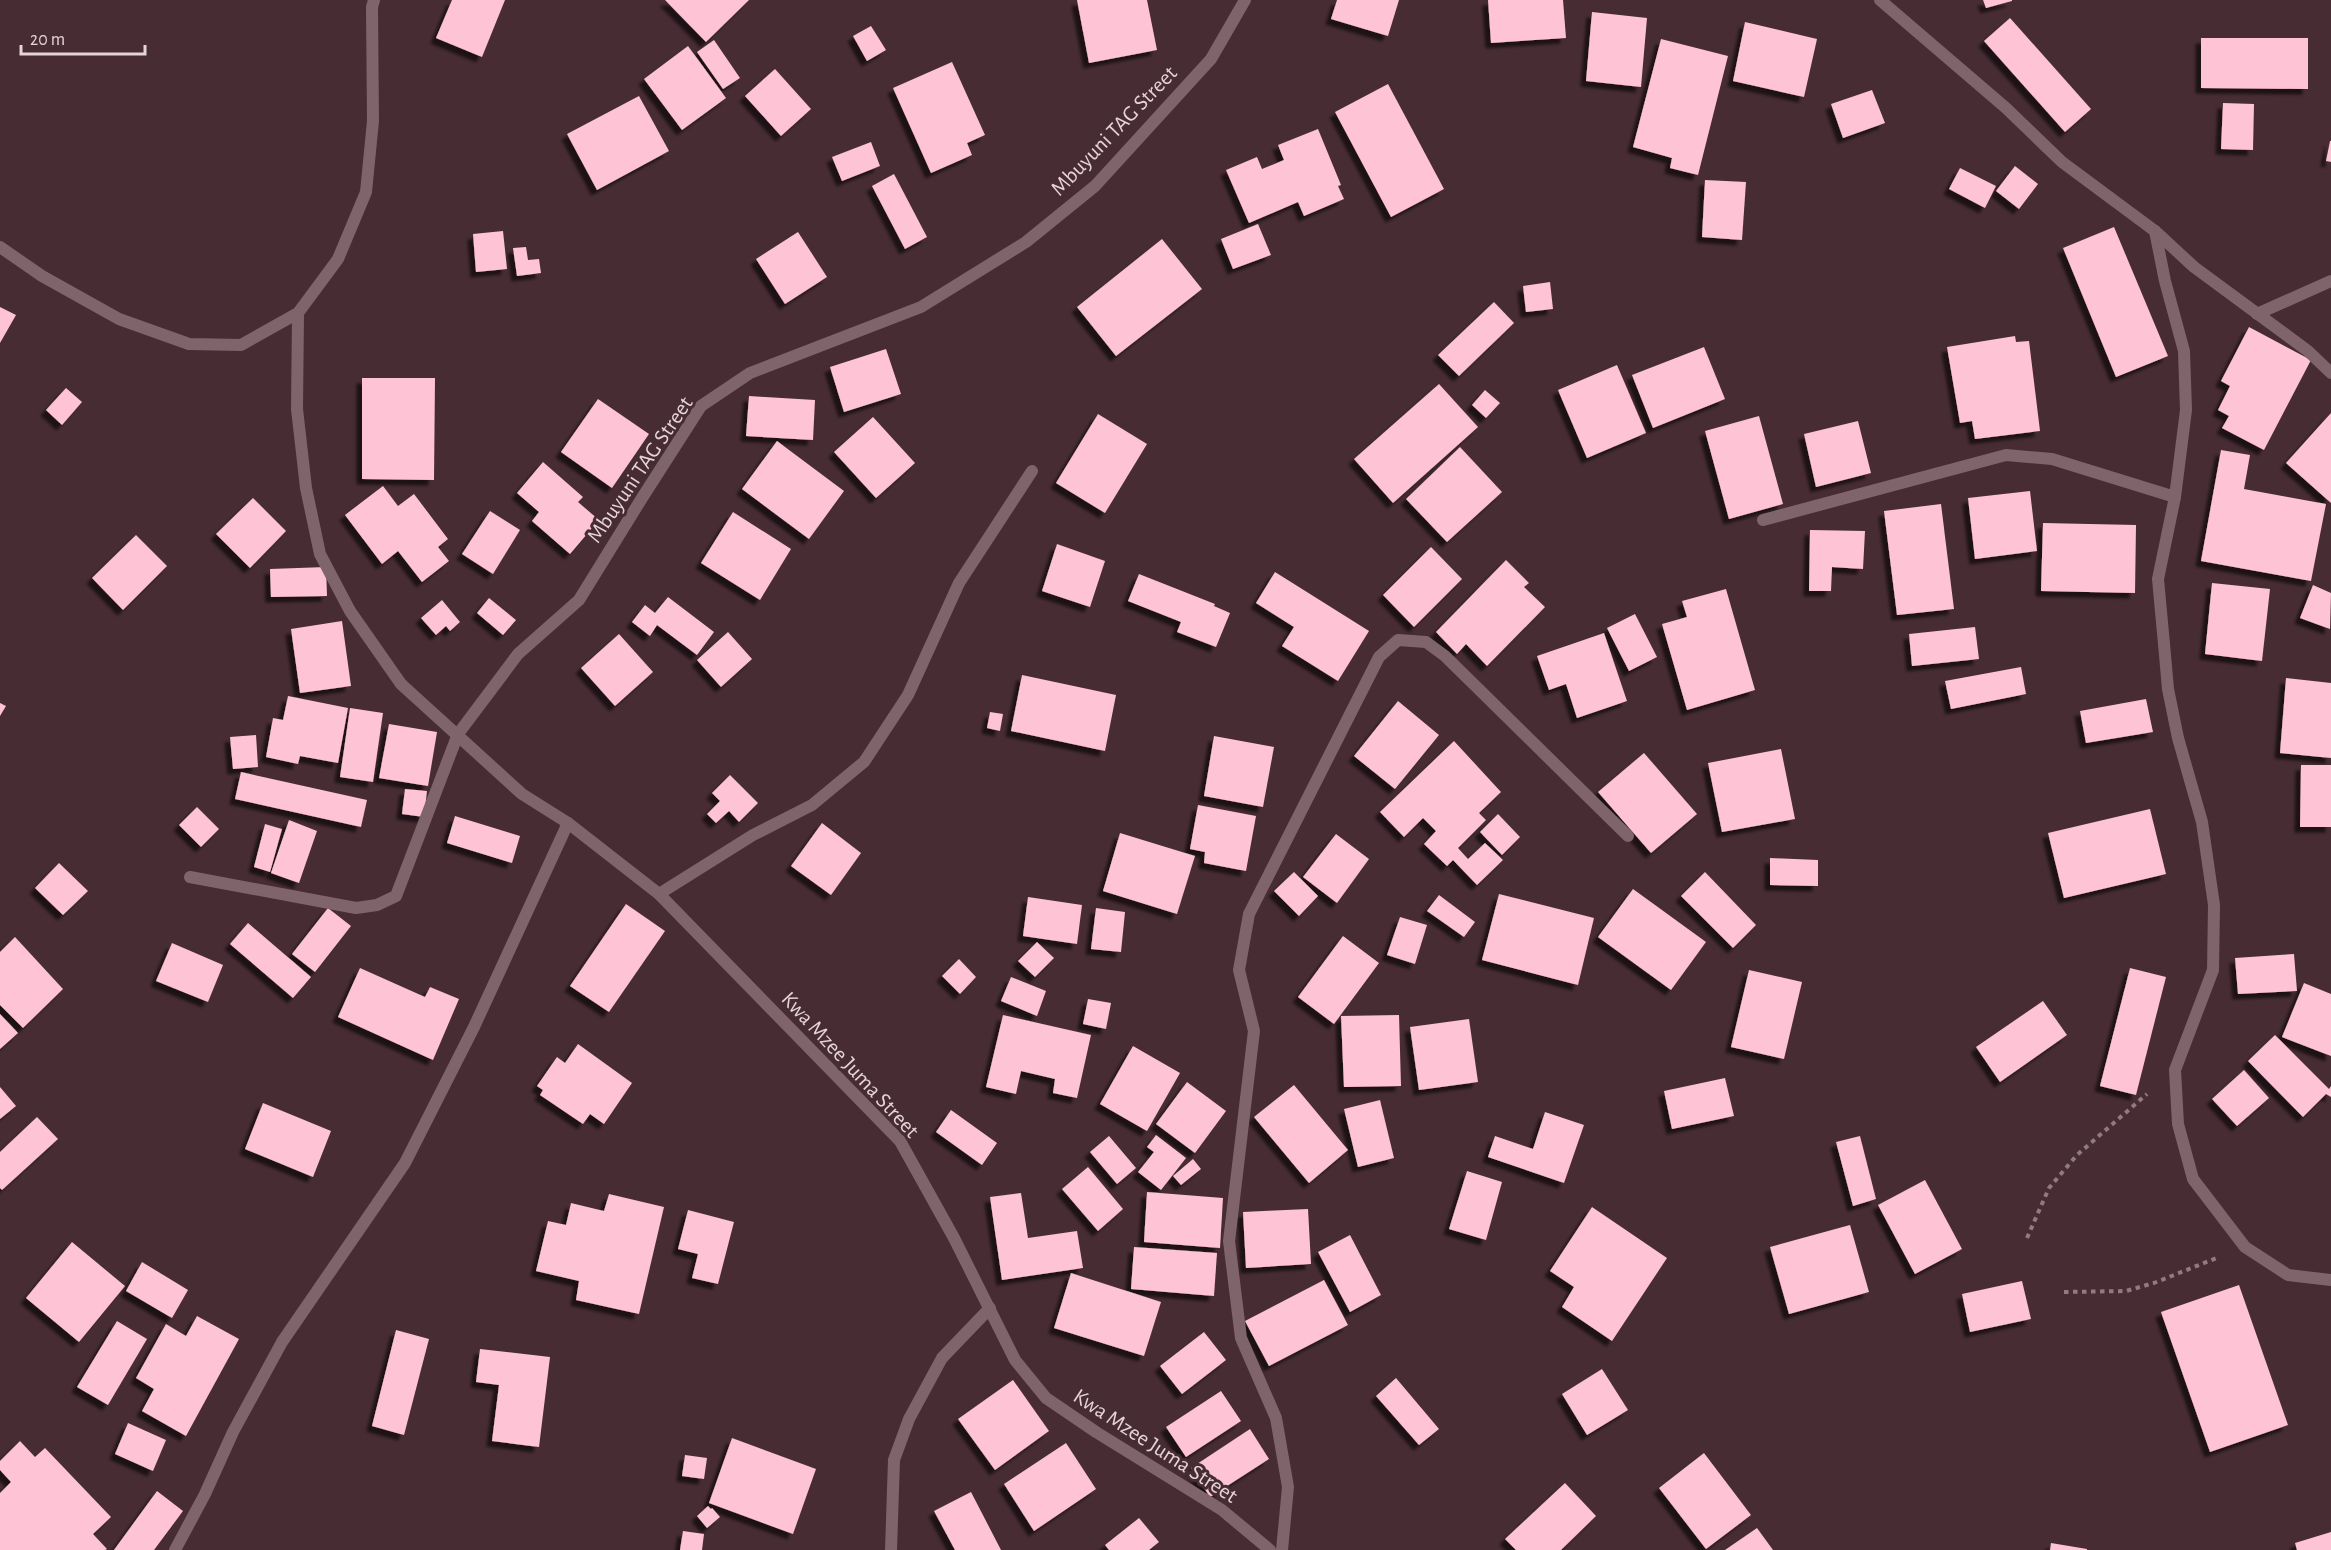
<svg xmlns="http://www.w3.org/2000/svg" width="2331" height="1550" viewBox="0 0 2331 1550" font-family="'Alegreya Sans',sans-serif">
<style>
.building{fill:#fec4d5;filter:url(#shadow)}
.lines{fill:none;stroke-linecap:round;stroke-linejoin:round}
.path{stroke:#917a81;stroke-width:4;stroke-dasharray:4.5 4.5;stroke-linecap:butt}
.minor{stroke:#80646c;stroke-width:12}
.labels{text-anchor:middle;stroke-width:6;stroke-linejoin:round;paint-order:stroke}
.street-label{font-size:22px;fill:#e6d4d9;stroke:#472c34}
</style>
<defs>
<filter id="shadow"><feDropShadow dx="-5.5" dy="5.5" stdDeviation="1.5" flood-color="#0009"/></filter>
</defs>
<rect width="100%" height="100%" fill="#472c34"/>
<g class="building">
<polygon points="452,0 505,0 482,57 436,38"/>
<polygon points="665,0 749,0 706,42"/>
<polygon points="1077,0 1147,0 1157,50 1089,63"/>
<polygon points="1337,0 1399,0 1388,36 1331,19"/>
<polygon points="1488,0 1563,0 1566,38 1491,43"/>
<polygon points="1983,0 2012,0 2012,1 1986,8"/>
<polygon points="1592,12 1647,18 1641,87 1586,81"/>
<polygon points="2010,18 2091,109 2065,132 1984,41"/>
<polygon points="1745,22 1817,39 1804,97 1733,81"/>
<polygon points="871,26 886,50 867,61 853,36"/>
<polygon points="2201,38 2308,38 2308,89 2201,88"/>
<polygon points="1661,39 1728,56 1698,175 1670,168 1672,158 1633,147"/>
<polygon points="714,40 740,78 723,89 697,52"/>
<polygon points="688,46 726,98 682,130 644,79"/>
<polygon points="952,62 985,135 967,143 972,155 931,173 893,88"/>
<polygon points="775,69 811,109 781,136 745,96"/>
<polygon points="1388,84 1444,189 1391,217 1335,112"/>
<polygon points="1872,90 1885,123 1843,138 1831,104"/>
<polygon points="639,96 669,151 597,190 567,134"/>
<polygon points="2223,103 2254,104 2253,150 2221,149"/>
<polygon points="1318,129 1341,185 1338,186 1344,199 1304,216 1298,202 1249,223 1226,170 1257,157 1262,169 1284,160 1278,145"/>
<polygon points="2330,141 2331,141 2331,162 2326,161"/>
<polygon points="871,142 880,166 842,181 832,157"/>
<polygon points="2015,166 2038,184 2019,209 1996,191"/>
<polygon points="1960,168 1996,186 1985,208 1949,189"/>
<polygon points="894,174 927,237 905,249 872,186"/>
<polygon points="1705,180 1746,182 1742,240 1702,237"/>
<polygon points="1258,224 1271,255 1233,269 1221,239"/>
<polygon points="2114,227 2168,356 2116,377 2063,248"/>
<polygon points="503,231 507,269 476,272 473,234"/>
<polygon points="798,232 827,277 785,304 756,259"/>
<polygon points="1162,239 1202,289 1116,356 1077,307"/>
<polygon points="526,247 528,260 539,259 541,273 517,276 513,248"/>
<polygon points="1550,282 1553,309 1526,312 1523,286"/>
<polygon points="1494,302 1514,323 1459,376 1438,355"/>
<polygon points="0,307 16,315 0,343"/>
<polygon points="2249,327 2311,360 2264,450 2222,428 2229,416 2218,410 2230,386 2221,381"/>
<polygon points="2015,336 2016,342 2029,341 2040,431 1975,439 1972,421 1960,423 1947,347"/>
<polygon points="1704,347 1725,399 1653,428 1632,375"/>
<polygon points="886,349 901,394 844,412 830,367"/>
<polygon points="1617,365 1646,433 1587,458 1558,390"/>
<polygon points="362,378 435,378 434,480 362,479"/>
<polygon points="1439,384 1478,427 1393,503 1354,459"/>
<polygon points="66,388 82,402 62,425 46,410"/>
<polygon points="1485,390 1500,403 1486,418 1472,405"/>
<polygon points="749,396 815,400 813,440 746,436"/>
<polygon points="598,399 649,434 612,488 561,452"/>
<polygon points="2331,413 2331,503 2286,463"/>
<polygon points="1098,414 1147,444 1105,513 1056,483"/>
<polygon points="1759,416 1783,504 1729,519 1705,431"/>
<polygon points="873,417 915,463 876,498 834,452"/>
<polygon points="1858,421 1871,473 1816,487 1804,434"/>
<polygon points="777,441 844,491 809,539 742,489"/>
<polygon points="1460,447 1502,492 1447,542 1406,499"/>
<polygon points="2221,450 2250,455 2244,489 2326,504 2311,581 2201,561"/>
<polygon points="543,462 583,497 578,502 599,520 570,554 532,521 539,512 517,493"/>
<polygon points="383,486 398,506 414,494 448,539 438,547 449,561 422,582 398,551 382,564 345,515"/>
<polygon points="2030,491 2037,551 1975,559 1968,498"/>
<polygon points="253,498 286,531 250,568 216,534"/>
<polygon points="1941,504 1954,609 1897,615 1884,511"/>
<polygon points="490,511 520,530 493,574 462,554"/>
<polygon points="733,512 791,549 760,600 701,563"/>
<polygon points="2043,523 2136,525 2135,593 2041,591"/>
<polygon points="1810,530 1865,531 1863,569 1832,567 1831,591 1809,591"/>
<polygon points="136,535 167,566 123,610 92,578"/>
<polygon points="1057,544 1105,561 1090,607 1042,591"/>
<polygon points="1431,547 1462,579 1414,627 1383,595"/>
<polygon points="1506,560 1529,583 1524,587 1545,607 1487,666 1466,644 1457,654 1436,632"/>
<polygon points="326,567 327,596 271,597 270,569"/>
<polygon points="1275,572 1369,631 1338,681 1282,646 1294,627 1256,603"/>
<polygon points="1139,574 1215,604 1214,606 1230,613 1216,647 1177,632 1181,622 1128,601"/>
<polygon points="2212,583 2270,589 2262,661 2205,654"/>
<polygon points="2313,585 2331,593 2330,629 2300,618"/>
<polygon points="1726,589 1755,690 1687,710 1662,624 1687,617 1682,601"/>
<polygon points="668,597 714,632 697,655 657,625 650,636 632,622 645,605 655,613"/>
<polygon points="489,598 516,620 503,635 477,613"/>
<polygon points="442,600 460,622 450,631 446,626 436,635 421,618"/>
<polygon points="1635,614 1657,657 1629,671 1607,628"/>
<polygon points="342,621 351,686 300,693 291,629"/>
<polygon points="1975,627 1979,659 1912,666 1909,634"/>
<polygon points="728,632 752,659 721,687 697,660"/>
<polygon points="1604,633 1627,701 1577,718 1566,684 1549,690 1537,656"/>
<polygon points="619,634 653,672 615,706 581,668"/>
<polygon points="2021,667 2026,694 1951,709 1945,681"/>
<polygon points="1022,675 1116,695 1105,751 1011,731"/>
<polygon points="2286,678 2331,683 2331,758 2280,753"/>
<polygon points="288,696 348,708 338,763 300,756 298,764 266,757 273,718 283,720"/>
<polygon points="2146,699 2153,732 2086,743 2080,711"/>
<polygon points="1398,701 1439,735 1395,789 1354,756"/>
<polygon points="0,703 6,706 0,716"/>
<polygon points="350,708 383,713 373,782 340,777"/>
<polygon points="990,712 1003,714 1000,731 987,728"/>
<polygon points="389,724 437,732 428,786 379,778"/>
<polygon points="256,735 258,767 233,769 230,737"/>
<polygon points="1214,736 1274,747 1263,807 1204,796"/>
<polygon points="1454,741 1501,792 1479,813 1486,820 1458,848 1468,859 1485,843 1503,860 1477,885 1453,860 1447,866 1424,844 1436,831 1423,818 1404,837 1380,812"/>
<polygon points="1781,749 1795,819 1722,832 1708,763"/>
<polygon points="1644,753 1697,814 1651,853 1598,792"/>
<polygon points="2301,765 2331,765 2331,827 2300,827"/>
<polygon points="241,772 367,800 361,827 235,799"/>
<polygon points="730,775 758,803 739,822 729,811 716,823 707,814 720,801 712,793"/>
<polygon points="405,789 427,791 424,817 402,814"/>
<polygon points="1198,805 1256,816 1246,871 1204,863 1205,852 1190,849"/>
<polygon points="197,807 219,829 201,847 179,825"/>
<polygon points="2150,809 2166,874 2064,898 2048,833"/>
<polygon points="1498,814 1520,837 1502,855 1480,832"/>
<polygon points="455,816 520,836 512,863 447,843"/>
<polygon points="289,820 317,831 299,883 271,873"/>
<polygon points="822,823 861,853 831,895 791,866"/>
<polygon points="265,824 282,829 270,872 254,867"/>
<polygon points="1120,833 1195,856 1177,914 1103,891"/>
<polygon points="1336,834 1369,859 1337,903 1303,877"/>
<polygon points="1770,858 1818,860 1818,886 1770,885"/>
<polygon points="59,863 88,891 63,915 35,888"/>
<polygon points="1294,872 1318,896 1299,916 1274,891"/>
<polygon points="1705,872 1756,925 1733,948 1681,896"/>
<polygon points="1633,889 1706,942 1671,990 1598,937"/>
<polygon points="1499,894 1594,918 1578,985 1482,960"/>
<polygon points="1439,895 1475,922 1464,937 1427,911"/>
<polygon points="1028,897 1082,905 1077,944 1023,936"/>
<polygon points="626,904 665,931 609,1012 570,986"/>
<polygon points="328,908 351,926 315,972 292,954"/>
<polygon points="1096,908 1125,912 1121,952 1091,949"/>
<polygon points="1400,917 1427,925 1415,964 1387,955"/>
<polygon points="248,923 311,977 293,998 230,944"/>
<polygon points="1343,936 1379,963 1334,1024 1298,997"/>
<polygon points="15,937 63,989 23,1028 0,1005 0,952"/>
<polygon points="1037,942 1054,958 1035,977 1018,961"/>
<polygon points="172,943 223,965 208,1002 156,981"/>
<polygon points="2294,954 2297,991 2238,994 2235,958"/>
<polygon points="959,959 976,977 960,994 942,976"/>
<polygon points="360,968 425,997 430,987 459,999 433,1060 338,1017"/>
<polygon points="2130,968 2166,977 2136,1095 2100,1086"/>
<polygon points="1749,970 1802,982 1784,1059 1731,1047"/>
<polygon points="1011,977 1046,991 1037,1016 1001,1001"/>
<polygon points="2304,983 2331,994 2331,1056 2282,1037"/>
<polygon points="1088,999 1111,1003 1106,1029 1083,1024"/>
<polygon points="2043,1001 2067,1035 2000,1082 1976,1047"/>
<polygon points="0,1014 18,1033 0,1049"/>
<polygon points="1003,1015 1091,1035 1077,1098 1053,1093 1055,1079 1021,1071 1016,1094 986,1087"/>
<polygon points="1399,1015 1401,1086 1344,1087 1341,1016"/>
<polygon points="1469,1019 1478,1082 1419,1090 1410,1027"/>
<polygon points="2275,1035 2329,1089 2331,1086 2331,1097 2326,1094 2303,1117 2248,1061"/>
<polygon points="578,1044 632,1083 604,1124 590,1114 583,1124 540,1095 543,1090 537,1086 557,1057 565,1063"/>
<polygon points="1133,1046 1180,1073 1147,1131 1100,1104"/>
<polygon points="2244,1070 2269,1098 2237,1126 2212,1099"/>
<polygon points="1725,1078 1734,1116 1672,1129 1664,1091"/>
<polygon points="1187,1082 1226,1111 1195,1153 1156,1124"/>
<polygon points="1294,1085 1348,1150 1309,1183 1254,1117"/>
<polygon points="0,1087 16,1106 0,1119"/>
<polygon points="1380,1100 1394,1158 1358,1167 1344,1109"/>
<polygon points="263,1103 331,1131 313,1177 245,1149"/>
<polygon points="951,1110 997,1143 982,1165 936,1132"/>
<polygon points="1545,1112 1584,1125 1564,1183 1488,1157 1495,1136 1533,1149"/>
<polygon points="37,1117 58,1139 2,1190 0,1188 0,1152"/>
<polygon points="1156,1135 1186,1158 1161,1190 1138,1172 1154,1152 1147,1147"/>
<polygon points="1109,1136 1136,1168 1117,1184 1090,1152"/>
<polygon points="1860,1136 1876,1199 1853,1206 1836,1142"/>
<polygon points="1193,1159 1201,1169 1181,1185 1173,1176"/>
<polygon points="1088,1167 1123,1209 1098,1231 1062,1189"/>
<polygon points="1467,1171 1502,1182 1486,1240 1449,1229"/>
<polygon points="1925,1180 1962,1249 1915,1274 1878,1205"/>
<polygon points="1147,1192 1223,1198 1220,1248 1144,1242"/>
<polygon points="1021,1193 1028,1238 1077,1231 1083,1268 1002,1280 990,1197"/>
<polygon points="609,1194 664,1207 639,1314 576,1300 579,1281 536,1271 548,1221 566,1225 571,1203 604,1211"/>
<polygon points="1592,1207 1667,1258 1612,1341 1562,1307 1574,1287 1550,1271"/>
<polygon points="1308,1209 1311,1264 1246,1268 1243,1212"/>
<polygon points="688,1210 734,1222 718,1284 692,1278 698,1254 678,1249"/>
<polygon points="1850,1225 1869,1292 1789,1314 1770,1247"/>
<polygon points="1350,1235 1381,1295 1350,1312 1318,1252"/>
<polygon points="72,1242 125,1286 79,1342 26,1298"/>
<polygon points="1134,1247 1217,1253 1214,1296 1131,1289"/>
<polygon points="142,1262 188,1290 172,1318 126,1291"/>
<polygon points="1071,1273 1161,1302 1144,1356 1054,1328"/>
<polygon points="1324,1280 1348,1325 1269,1366 1245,1321"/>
<polygon points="2022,1281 2031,1319 1970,1332 1962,1294"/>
<polygon points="2239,1285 2288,1425 2210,1452 2161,1312"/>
<polygon points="197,1316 239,1339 186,1436 142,1411 154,1389 136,1378 166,1324 186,1336"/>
<polygon points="117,1321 147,1339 108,1405 77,1387"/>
<polygon points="396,1330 429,1339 404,1435 372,1426"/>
<polygon points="1204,1332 1226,1360 1182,1394 1160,1366"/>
<polygon points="480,1349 550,1357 539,1447 492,1441 499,1385 476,1382"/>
<polygon points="1602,1369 1628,1410 1587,1435 1562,1394"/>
<polygon points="1396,1378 1439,1429 1419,1445 1376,1396"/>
<polygon points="1013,1380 1049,1431 995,1470 958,1419"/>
<polygon points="1221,1391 1241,1421 1186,1457 1166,1427"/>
<polygon points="128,1423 166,1440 153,1471 115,1454"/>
<polygon points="1250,1429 1269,1459 1210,1497 1191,1468"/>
<polygon points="732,1438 816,1469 793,1534 709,1503"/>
<polygon points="20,1441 35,1457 45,1448 111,1517 93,1534 107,1549 105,1550 0,1550 0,1493 11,1482 0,1470 0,1461"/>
<polygon points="1066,1443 1096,1489 1034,1531 1004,1484"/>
<polygon points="1704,1453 1751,1515 1706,1549 1659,1488"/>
<polygon points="685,1455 707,1458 704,1479 682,1476"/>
<polygon points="1565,1483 1596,1516 1561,1550 1516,1550 1505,1539"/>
<polygon points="157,1491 183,1511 154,1550 114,1550"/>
<polygon points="971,1492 1001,1550 955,1550 934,1511"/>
<polygon points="708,1506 711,1509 712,1508 720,1517 707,1528 697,1516"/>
<polygon points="1139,1518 1159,1542 1149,1550 1109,1550 1105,1545"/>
<polygon points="1757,1528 1773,1550 1725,1550"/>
<polygon points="683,1531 704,1534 702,1550 680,1550"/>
<polygon points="2331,1532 2331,1550 2297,1550 2295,1543"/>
<polygon points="2051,1543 2087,1549 2087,1550 2050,1550"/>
</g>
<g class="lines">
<g class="path">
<polyline points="2027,1238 2049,1188 2077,1155 2147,1094"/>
<polyline points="2064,1292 2126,1291 2154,1283 2219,1257"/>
</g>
<g class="minor">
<polyline points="1880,0 2006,108 2062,162 2155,231 2194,267 2308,351 2331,373"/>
<polyline points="2155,231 2165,281 2184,351 2186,410 2175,497 2158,579 2164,644 2168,689 2178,738 2202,822 2214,905 2213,970 2175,1070 2178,1124 2193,1179 2245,1247 2288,1275 2331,1280"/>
<polyline points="0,247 42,276 119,319 189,344 241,345 298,313 338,259 366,192 373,121 372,7 374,0"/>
<polyline points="298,313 297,409 306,488 320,554 350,611 401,684 522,794 568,823 659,894 900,1141 954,1238 1015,1360 1046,1398 1096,1432 1222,1510 1270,1550"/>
<polyline points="2257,314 2331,281"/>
<polyline points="1763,520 2006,455 2052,459 2175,497"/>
<polyline points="190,877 356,908 377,905 396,896 458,734 518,654 579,600 642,498 701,406 750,373 921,307 1026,242 1095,186 1211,59 1245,0"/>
<polyline points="659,894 753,835 812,805 864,762 908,695 959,583 1032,471"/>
<polyline points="175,1550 205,1494 233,1432 282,1342 405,1163 474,1027 568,823"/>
<polyline points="891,1550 894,1460 909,1419 942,1358 990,1308"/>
<polyline points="1282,1550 1288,1487 1276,1418 1241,1338 1229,1241 1254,1031 1239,970 1249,914 1379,657 1398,640 1426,642 1445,656 1628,836"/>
</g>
</g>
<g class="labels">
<g class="street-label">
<text transform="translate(1113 130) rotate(-46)" y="8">Mbuyuni TAG Street</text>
<text transform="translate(639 469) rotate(-56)" y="8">Mbuyuni TAG Street</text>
<text transform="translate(851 1064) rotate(47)" y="8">Kwa Mzee Juma Street</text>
<text transform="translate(1156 1445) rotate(33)" y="8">Kwa Mzee Juma Street</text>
</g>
</g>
<path d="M21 45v9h124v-9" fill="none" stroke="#e6d4d9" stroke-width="3"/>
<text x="30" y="45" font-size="18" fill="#e6d4d9" stroke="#472c34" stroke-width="4.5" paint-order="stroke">20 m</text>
</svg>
